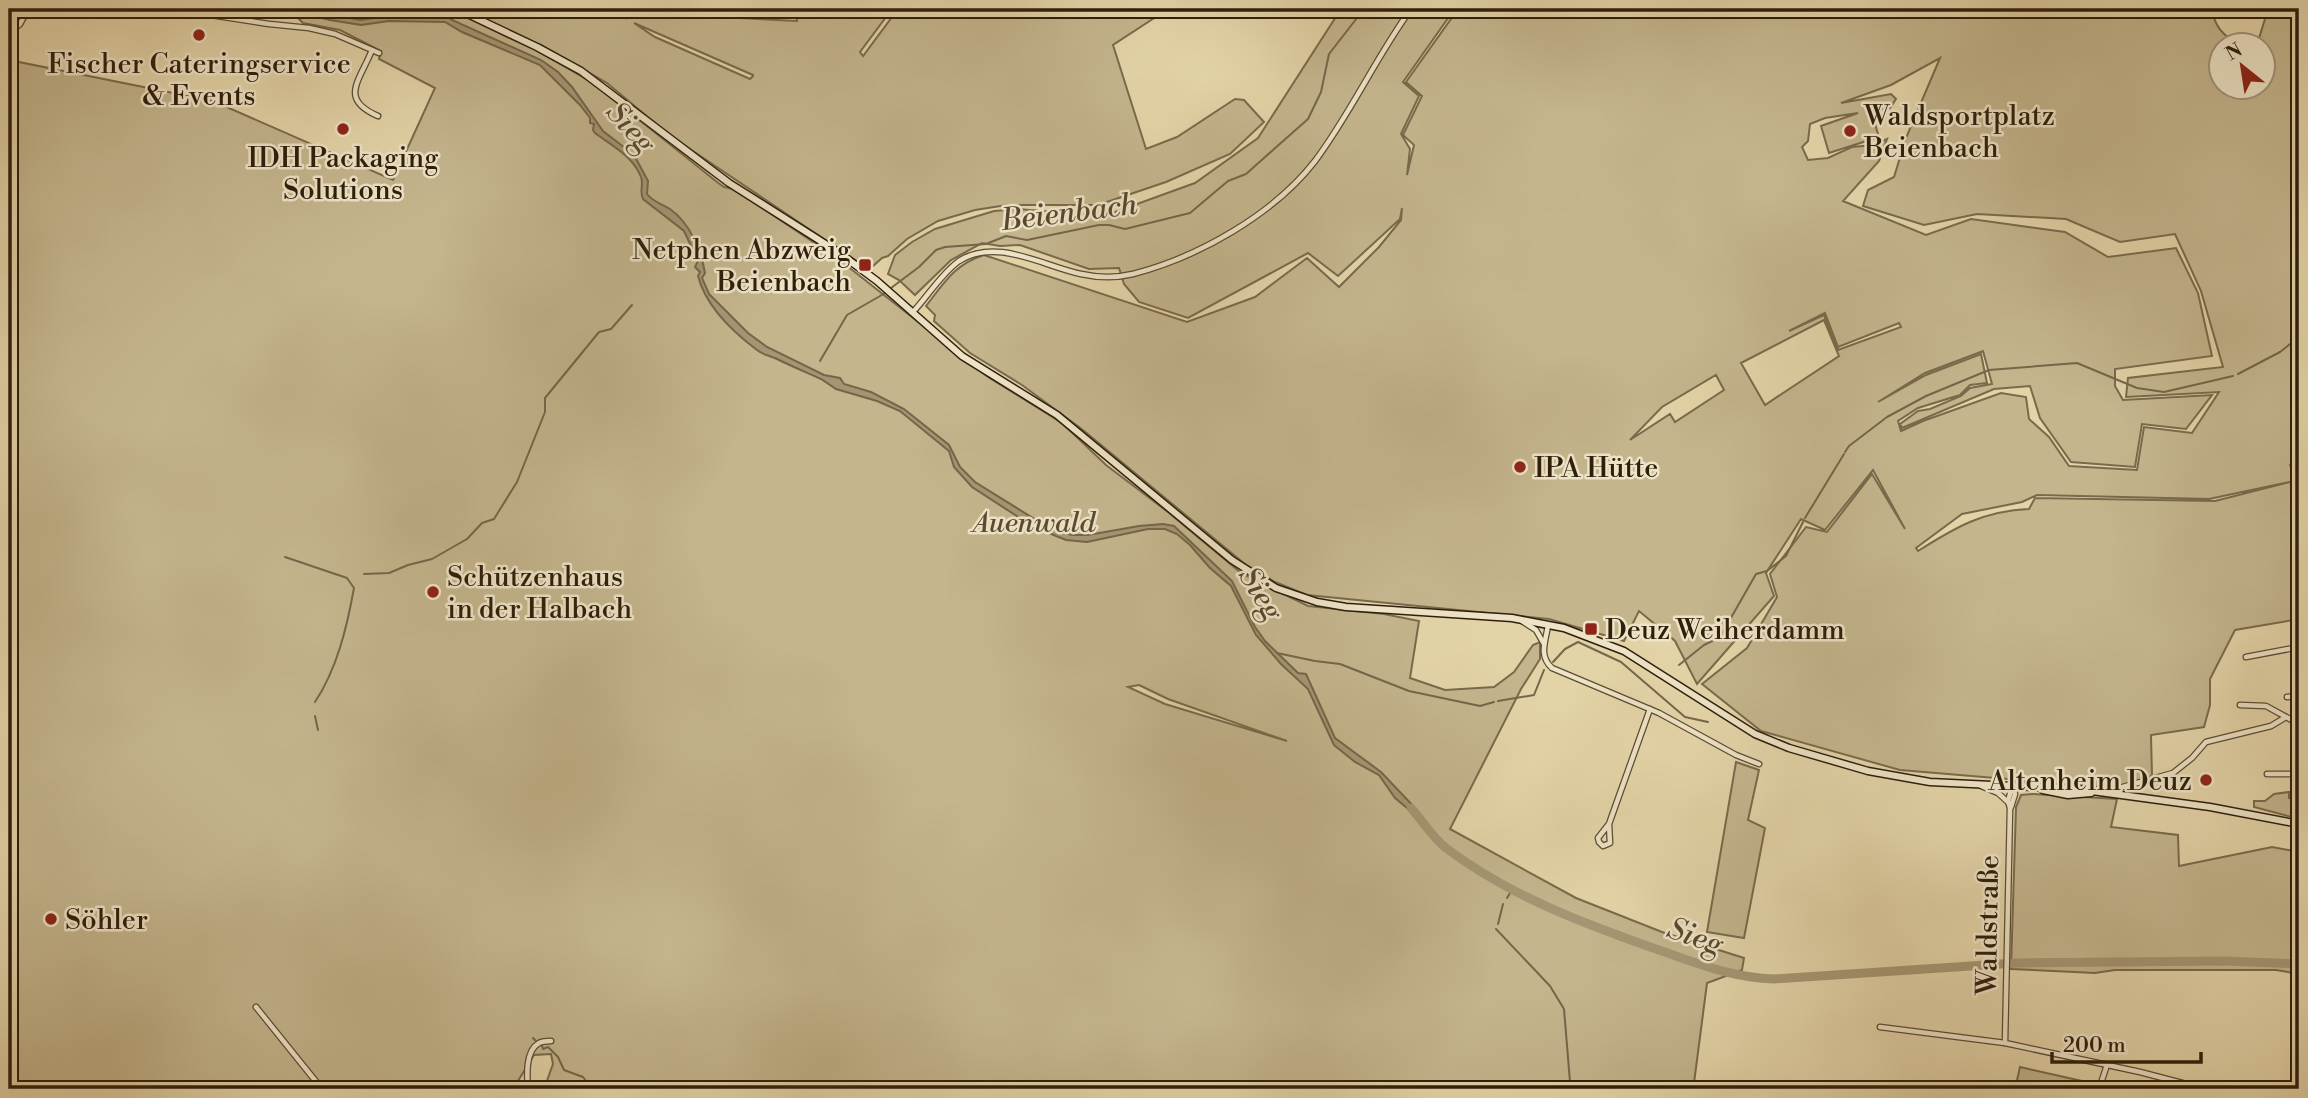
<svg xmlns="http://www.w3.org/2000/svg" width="2308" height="1098" viewBox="0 0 2308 1098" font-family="'Libre Bodoni',serif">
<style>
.green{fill:#c4b58d;stroke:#796a4c;stroke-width:2;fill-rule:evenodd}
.water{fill:#a59673;stroke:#756649;stroke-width:2}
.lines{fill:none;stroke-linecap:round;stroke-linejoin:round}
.stream{stroke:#756649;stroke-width:2}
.river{stroke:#a59673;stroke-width:9}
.minor-casing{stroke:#5b4c32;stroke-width:7}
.secondary-casing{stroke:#2e1e0b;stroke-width:9}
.minor{stroke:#ede3c6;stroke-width:4.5}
.secondary{stroke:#ede3c6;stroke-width:6}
.poi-dot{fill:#8f2418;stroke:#ede3c6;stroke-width:2.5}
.labels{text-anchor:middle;stroke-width:5;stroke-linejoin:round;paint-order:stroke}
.poi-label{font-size:28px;fill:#2e1e0b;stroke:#ede3c6;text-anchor:start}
.park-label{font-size:28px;font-style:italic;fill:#5b4b32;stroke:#ede3c6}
.street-label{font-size:28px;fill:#2e1e0b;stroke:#ede3c6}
.water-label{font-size:30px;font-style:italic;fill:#58482f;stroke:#ede3c6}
</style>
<rect width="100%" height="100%" fill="#e3d4a8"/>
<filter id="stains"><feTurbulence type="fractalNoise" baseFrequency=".00286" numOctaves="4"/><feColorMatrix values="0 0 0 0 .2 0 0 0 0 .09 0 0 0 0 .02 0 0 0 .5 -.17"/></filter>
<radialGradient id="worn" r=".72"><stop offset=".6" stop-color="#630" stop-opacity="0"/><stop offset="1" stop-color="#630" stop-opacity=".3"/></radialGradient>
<g class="green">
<path d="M254,9H611L627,19L614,9H674L720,17L797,21L796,15L703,9H892L860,52L863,56L898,9H1168L1113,45L1146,149L1177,137L1235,99L1244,100L1264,122L1230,154L1166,182L1098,205H1007L975,210L938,221L907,239L888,256L882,258L873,266L867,268L672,137L607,83L541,45L538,51L593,83L717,182L724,187L734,189L837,258L988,377L1062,423L1106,465L1168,512L1241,573L1308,606L1384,614L1419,621L1410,678L1445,690L1494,687L1514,672L1533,645L1540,642V659L1521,689L1450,829L1576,898L1662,932L1744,958L1742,970L1707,983L1694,1083L1790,1086L1806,1089H544L553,1064L551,1054L534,1055L513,1089H9V60L213,101L393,180L435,88L379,59L381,51L340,30L303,23L296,16ZM634,23L753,75V76L750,79L655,37ZM1139,685L1168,699L1287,741L1165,704L1128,687Z"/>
<path d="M1341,9H1458L1451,14L1403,82L1419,96L1401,134L1410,149L1407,175L1414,145L1403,135L1422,96L1406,82L1451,19L1464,9H2213C2213,27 2226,38 2241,45L2220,46V88H2262V46L2257,45L2268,9H2299V458L2290,465L2299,480V619L2235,630L2210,679V705L2204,727L2151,735L2152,776L2115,788L1900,770L1761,731L1702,684L1747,648L1777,597L1770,574L1806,527L1827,532L1872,474L1905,529L1873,470L1825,530L1801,519L1766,573L1774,596L1697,684L1675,641L1639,611L1624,641L1549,619L1307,595L1275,582L1246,565L1083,430L1022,385L970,353L934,321L935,315L926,306C944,283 955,264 984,255L1187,322L1255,297L1307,258L1339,287L1379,247L1401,220L1402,208L1400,219L1338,276L1308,253L1188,318L1139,302L1124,284L1119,268L1089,269L1020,245L1000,246L982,243L951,260L915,295L899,280L888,274L895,255L912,242L935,229L994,211L1018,209L1104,216L1195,183L1258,138ZM1940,58L1906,138L1894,177L1868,190L1863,206L1924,225L1977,214L2066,219L2120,242L2175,234L2201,291L2223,367L2128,378L2126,397L2219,392L2192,433L2144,427L2137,470L2069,466L2049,437L2029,419L2026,397L2001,393L1923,421L1901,431L1898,421L1918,408L1960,395L1970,385L1987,383L1981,354L1926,375L1878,402L1925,373L1983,351L1992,384L1970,388L1961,396L1930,409L1918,411L1900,424L1902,428L1994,389L2030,386L2040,418L2071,462L2135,467L2142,424L2186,429L2212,395L2123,400L2115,386V369L2212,356L2198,293L2176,248L2108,257L2065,232L1971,219L1926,235L1843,201L1879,161L1887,139L1874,145L1852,147L1828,158L1808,160L1802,147L1808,141L1810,124L1825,118L1858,113L1821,126L1829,153L1879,137L1871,111L1890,108L1896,99L1891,94L1841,103L1891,85ZM1825,313L1838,347L1899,323L1901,327L1838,350L1824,315L1789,331ZM1824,320L1839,356L1765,405L1741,363ZM1716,375L1724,390L1675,422L1670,414L1630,440L1662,407ZM2294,481L2215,501L2035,498L2029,509C1983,511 1956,527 1918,551L1916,548L1962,514L2022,502L2037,495L2209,499Z"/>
<polygon points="1736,762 1759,770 1748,820 1765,828 1744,938 1707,932"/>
<polygon points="2289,792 2289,798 2299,799 2299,819 2254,807 2254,801 2265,801 2274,794"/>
<polygon points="2033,794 2117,799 2111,827 2178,835 2179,866 2272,847 2299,852 2293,904 2299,918 2299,974 2276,970 2115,970 2095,973 2011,969 2016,807 2021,795"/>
<polygon points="2020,1067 2091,1083 2089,1089 2015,1089"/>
</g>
<path class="water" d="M286,9H305L360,20L409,13L430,12L444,14L452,20L541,60L558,72L572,87L603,131L634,155L648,181L647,194C653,202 662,204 670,209C690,223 701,250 705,273L702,278L709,294L748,333L767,347L824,375L840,378L844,384L871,392L904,409L949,445L960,467L975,482L1049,528L1072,535H1088L1139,526L1163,524L1174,526L1232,581L1255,627L1265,641L1298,673L1306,674L1335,738L1381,772L1417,810L1418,817L1395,798L1379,775L1355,762L1334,745L1308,689L1281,664L1256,635L1231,586L1210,568L1190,545L1177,534L1165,529H1148L1087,542L1066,540L1056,536L1029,524L972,487L954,467L949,451L900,411L877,401L836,389L821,379C808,373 791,366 777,359C771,356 763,355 757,350C733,332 706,307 698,276L700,272L695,267L698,261L684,231L643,199C639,191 644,185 641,177C633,156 612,146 595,133L593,130L594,124L590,123V118L580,105L540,65L462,32L445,22L389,21L361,25L330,20Z"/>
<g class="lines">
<g class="stream">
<polyline points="891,288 919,267 936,250 945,247 986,244 1006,236 1027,240 1099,225 1109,225 1125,229 1190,213 1228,181 1246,174 1308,119 1321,92 1329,54 1364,9"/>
<polyline points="820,361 847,315 887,292"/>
<polyline points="2238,374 2280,352 2299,337"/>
<polyline points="1845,452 1849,446 1887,417 1926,396 1989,370 2077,363 2137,388 2164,392 2233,376"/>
<polyline points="1805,518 1844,454"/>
<path d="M285,557L347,578L354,588C347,627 337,669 315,702"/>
<polyline points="364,574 389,573 408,565 432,559 467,539 482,523 494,519 517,482 545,412 545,398 599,332 611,329 632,305"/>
<polyline points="1277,653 1315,661 1340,664 1409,691 1480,706 1494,702"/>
<polyline points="1553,662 1565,649 1578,642 1621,662 1685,717 1708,722"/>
<polyline points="1679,665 1704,645 1720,637 1756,574 1767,571 1786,556 1803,522"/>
<polyline points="1498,701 1534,695 1544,670"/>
<polyline points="315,716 318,730"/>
<polyline points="1507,898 1512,890"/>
<polyline points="1498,924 1503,904"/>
<polyline points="1496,929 1550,986 1564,1009 1570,1082 1564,1088"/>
<polyline points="533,1038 536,1041"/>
<polyline points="542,1046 543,1049 548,1047 558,1057 564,1070 583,1077 592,1089"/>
</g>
<path class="river" d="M1411,808C1423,821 1431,836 1446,848C1508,895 1582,923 1656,949C1697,963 1729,977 1774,979L2016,963L2225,961L2299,964"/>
<g class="minor-casing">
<g id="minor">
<polyline points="172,9 269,24 309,28 335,34 379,53"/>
<polyline points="9,33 20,24 28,9"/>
<path d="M372,50C359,82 339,99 378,116"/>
<path d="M913,312C928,296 941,274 959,261C996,237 1043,266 1081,274C1099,278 1116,278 1133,274C1199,257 1274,214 1315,161C1351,113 1376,57 1411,9"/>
<polyline points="1522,621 1536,630 1544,644"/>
<path d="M1548,625C1546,641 1538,655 1552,668L1659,713L1736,755L1759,764"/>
<polyline points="2246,657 2299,647"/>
<polyline points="2287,697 2299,696"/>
<polyline points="2240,705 2266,706 2299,724"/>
<polyline points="2267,774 2299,774"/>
<polyline points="1981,786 1998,793 2009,803"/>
<polyline points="2012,787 2008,801 2010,808 2005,1043 2140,1072 2205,1089"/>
<polyline points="2109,793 2112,790 2173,773 2192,758 2206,742 2271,726 2286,717"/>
<polyline points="2011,807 2015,794 2012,787"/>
<polyline points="1609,824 1610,843 1603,846 1599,842 1598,838 1609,824 1650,709"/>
<polyline points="256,1007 322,1089"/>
<polyline points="1880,1027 2005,1043"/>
<path d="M528,1089C527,1076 525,1051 539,1043C543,1041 547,1041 551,1041"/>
<polyline points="2099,1089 2107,1065"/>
</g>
</g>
<g class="secondary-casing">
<g id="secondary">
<polyline points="457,9 537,47 581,71 729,183 838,252 877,281 962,356 1057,415 1232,560 1276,588 1317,602 1346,607 1512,618 1564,628 1624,651 1755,734 1789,748 1868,771 1930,782 2077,789 2210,807 2299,824"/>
<polyline points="2043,790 2068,795 2091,793"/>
</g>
</g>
<use href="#minor" class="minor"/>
<use href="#secondary" class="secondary"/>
</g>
<g class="poi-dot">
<circle cx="199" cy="35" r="7"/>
<circle cx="343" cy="129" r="7"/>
<circle cx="1850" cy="131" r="7"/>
<rect x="858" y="258" width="14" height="14" rx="3.5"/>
<circle cx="1520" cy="467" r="7"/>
<circle cx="433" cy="592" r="7"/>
<rect x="1584" y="622" width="14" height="14" rx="3.5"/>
<circle cx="2206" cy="780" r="7"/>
<circle cx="51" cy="919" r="7"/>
</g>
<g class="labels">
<g class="poi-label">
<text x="199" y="73" text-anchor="middle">Fischer Cateringservice<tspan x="199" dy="32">&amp; Events</tspan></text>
<text x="1864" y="125">Waldsportplatz<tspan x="1864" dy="32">Beienbach</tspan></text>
<text x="343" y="167" text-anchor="middle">IDH Packaging<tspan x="343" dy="32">Solutions</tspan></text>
<text x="851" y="259" text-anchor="end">Netphen Abzweig<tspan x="851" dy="32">Beienbach</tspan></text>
<text x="1534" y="477">IPA Hütte</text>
<text x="447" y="586">Schützenhaus<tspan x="447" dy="32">in der Halbach</tspan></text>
<text x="1605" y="639">Deuz Weiherdamm</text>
<text x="2192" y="790" text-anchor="end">Altenheim Deuz</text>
<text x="65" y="929">Söhler</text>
</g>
<g class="park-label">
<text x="1034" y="532">Auenwald</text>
</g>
<g class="street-label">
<text transform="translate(1987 925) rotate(-89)" y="10">Waldstraße</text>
</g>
<g class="water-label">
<text transform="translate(631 127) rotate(48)" y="10">Sieg</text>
<text transform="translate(1069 212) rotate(-7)" y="10">Beienbach</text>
<text transform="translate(1261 593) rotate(58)" y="10">Sieg</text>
<text transform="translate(1695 936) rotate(19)" y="10">Sieg</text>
</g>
</g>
<rect width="2308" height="1098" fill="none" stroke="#e3d4a8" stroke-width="35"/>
<rect x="10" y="10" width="2287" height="1077" fill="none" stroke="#2e1e0b" stroke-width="3.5"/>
<rect x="18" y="18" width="2273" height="1063" fill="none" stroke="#2e1e0b" stroke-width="2"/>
<g transform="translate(2242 66) rotate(330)"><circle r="33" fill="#ede3c6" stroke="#a1947b" stroke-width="2"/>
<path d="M0-5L12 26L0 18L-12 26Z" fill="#8f2418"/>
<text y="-10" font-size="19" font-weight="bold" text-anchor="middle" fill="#2e1e0b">N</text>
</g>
<path d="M2052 1052v10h149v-10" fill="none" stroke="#2e1e0b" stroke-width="3.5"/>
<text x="2063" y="1052" font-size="21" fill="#2e1e0b" stroke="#ede3c6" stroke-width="5" paint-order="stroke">200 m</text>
<rect width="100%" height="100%" filter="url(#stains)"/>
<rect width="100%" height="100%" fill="url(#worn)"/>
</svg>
